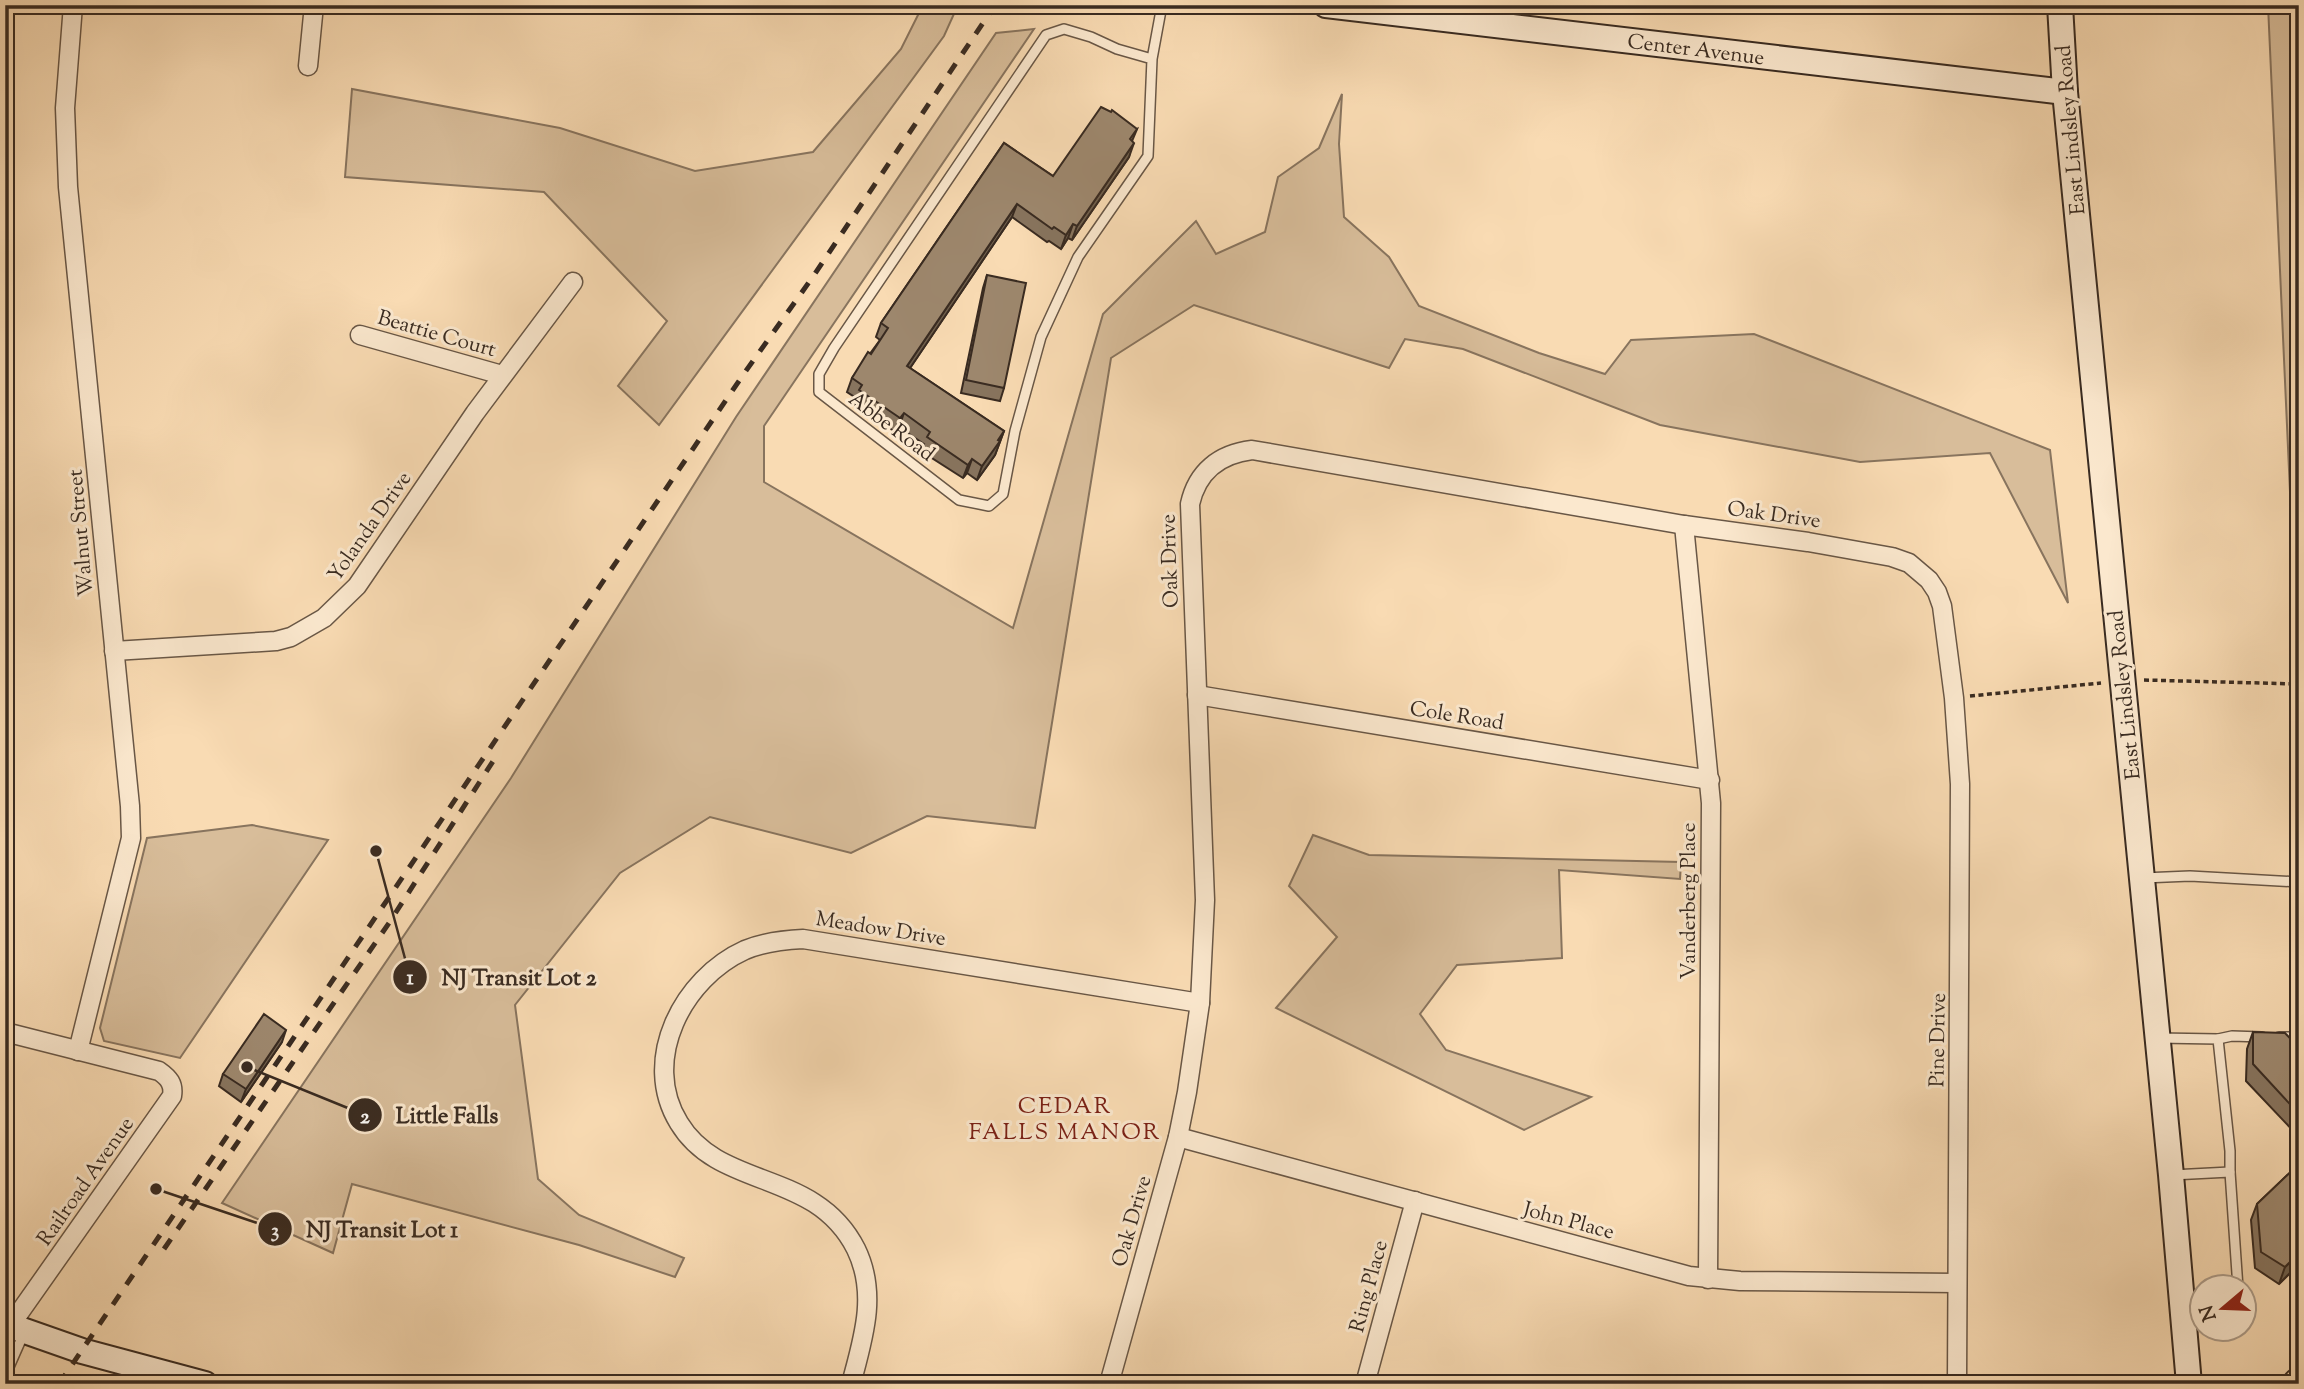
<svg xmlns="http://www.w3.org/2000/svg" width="2304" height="1389" viewBox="0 0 2304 1389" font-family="'Sorts Mill Goudy',serif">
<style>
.green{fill:#d8bd9a;stroke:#88745e;stroke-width:2}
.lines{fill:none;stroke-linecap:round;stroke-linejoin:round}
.lane-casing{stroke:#695746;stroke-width:12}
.street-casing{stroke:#695746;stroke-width:21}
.secondary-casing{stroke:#392b21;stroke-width:28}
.primary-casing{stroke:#392b21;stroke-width:32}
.path{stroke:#392b21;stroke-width:3.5;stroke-dasharray:5 3.5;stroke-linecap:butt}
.lane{stroke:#fbe8ce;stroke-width:9}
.street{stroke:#fbe8ce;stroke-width:18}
.secondary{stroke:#fbe8ce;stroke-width:24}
.primary{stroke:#f9dbb3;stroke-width:28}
.rail{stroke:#392b21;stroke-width:5;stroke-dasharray:12 12;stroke-linecap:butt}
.wall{fill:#87745e;stroke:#392b21;stroke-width:2}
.shaded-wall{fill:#6e5e4c;stroke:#392b21;stroke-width:2}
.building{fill:#9d876d;stroke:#392b21;stroke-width:2}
.labels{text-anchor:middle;stroke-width:6;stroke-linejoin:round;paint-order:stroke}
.street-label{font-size:21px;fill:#392b21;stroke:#fbe8ce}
.neighbourhood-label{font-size:23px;letter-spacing:2px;fill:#7a1f14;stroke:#fbe8ce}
.leader{fill:none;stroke:#392b21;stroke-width:2.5}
.callout-dot{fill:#392b21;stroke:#fbe8ce;stroke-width:2.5}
.mark-label{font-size:21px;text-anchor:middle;font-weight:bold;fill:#fff}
.callout-label{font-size:23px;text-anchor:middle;font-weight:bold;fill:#392b21;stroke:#fbe8ce;stroke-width:6;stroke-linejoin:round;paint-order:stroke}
</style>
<rect width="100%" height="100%" fill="#f9dbb3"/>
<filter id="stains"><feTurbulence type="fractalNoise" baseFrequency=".00286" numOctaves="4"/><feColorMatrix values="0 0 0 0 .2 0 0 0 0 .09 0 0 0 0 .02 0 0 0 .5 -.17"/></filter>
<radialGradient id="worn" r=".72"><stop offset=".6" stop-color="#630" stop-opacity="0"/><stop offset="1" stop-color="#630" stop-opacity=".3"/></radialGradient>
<g class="green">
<polygon points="923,5 958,5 944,36 659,425 618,386 667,321 544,192 345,177 352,89 560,128 695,171 813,152 901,49"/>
<polygon points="2268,5 2299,5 2299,679 2298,669"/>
<polygon points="1034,29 764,426 764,482 1013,628 1103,314 1196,221 1216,254 1265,232 1278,177 1319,148 1342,94 1339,144 1344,217 1389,257 1419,306 1539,353 1605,374 1631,340 1754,334 2050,450 2068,603 1990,453 1860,462 1660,425 1463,349 1405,339 1389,368 1194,305 1111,358 1035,828 927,816 851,853 710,817 620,873 515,1005 538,1179 579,1215 684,1258 675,1277 579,1245 352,1184 333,1253 222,1203 511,778 736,417 996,33"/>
<polygon points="252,825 328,840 180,1058 104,1041 100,1028 147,838"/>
<polygon points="1313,835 1369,855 1681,862 1680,879 1559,870 1562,958 1457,965 1420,1014 1446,1050 1591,1097 1524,1130 1276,1008 1337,937 1289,886"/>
</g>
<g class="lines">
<g class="lane-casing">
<g id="lane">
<polyline points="1152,59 1117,49 1091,37 1064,29 1046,35 834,348 819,374 819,392 959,500 989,506 1003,494 1015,431 1041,337 1078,257 1148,156 1152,59 1162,5"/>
<polyline points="2143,878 2190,876 2299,882"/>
<polyline points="2279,1037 2299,1037"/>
<polyline points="2158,1038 2218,1039 2230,1151 2230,1172"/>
<polyline points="2218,1039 2232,1036 2262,1037"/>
<polyline points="2172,1175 2230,1172 2238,1288"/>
<polyline points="5,1376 24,1333"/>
</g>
</g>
<g class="street-casing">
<g id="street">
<polyline points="73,5 65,108 68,187 130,806 131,838 78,1051"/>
<polyline points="308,66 314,5"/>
<polyline points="360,335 502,375"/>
<polyline points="1684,525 1711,803 1708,1279"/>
<polyline points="114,651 276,641 291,637 324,618 357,586 475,413 573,282"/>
<polyline points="1197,695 1710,780"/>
<path d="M5,1032L159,1071C169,1078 174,1084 172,1096L10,1326"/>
<polyline points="1178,1137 1689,1276 1740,1281 1957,1283"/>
<path d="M851,1384C863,1339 878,1294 856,1249C815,1168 720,1191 679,1123C640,1060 683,978 745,950C764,942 783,940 803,939L1200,1003"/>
<path d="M1109,1384L1178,1137L1187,1092L1200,1003L1205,900L1190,504C1197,472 1219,454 1252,450L1684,525L1808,542L1892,557L1909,563L1929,580L1937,592L1942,606L1954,698L1960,784L1957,1384"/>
<polyline points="1365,1384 1415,1201"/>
</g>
</g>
<g class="secondary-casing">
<g id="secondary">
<polyline points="1326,5 2065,92"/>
<polyline points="2060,5 2065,92 2171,1175 2189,1384"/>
<polyline points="5,1324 82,1351 205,1384"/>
</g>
</g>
<g class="primary-casing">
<polyline id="primary" points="2297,1384 2299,1382"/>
</g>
<g class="path">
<polyline points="2144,680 2299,684"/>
<polyline points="1970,696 2101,683"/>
</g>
<use href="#lane" class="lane"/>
<use href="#street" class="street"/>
<use href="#secondary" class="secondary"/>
<use href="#primary" class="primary"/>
<g class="rail">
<polyline points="164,1249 389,923 497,755"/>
<polyline points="59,1384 743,375 812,278 995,5"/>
</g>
</g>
<g class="wall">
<polygon points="1137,129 1132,141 1129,157 1072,240 1068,238 1061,249 1049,241 1047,242 1012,217 910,368 1004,431 995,455 977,480 967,473 963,478 921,451 924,444 899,427 895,432 854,404 856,398 847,392 852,378 880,340 876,337 881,323 1004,143 1053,176"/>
<polygon points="987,275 1004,388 1000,401 961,393 983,288"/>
<polygon points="2253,1032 2299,1048 2299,1137 2246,1081 2247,1049"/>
<polygon points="282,1042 241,1102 219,1086 223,1074"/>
<polygon points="2299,1164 2299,1264 2279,1284 2255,1268 2251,1220 2257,1204"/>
</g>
<g class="shaded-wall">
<polygon points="1134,143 1129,157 1072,240 1077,226"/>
<polygon points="1017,204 1012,217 902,380 907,366"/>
<polygon points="1073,224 1068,238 1061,249 1066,235"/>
<polygon points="904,413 899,427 895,432 900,418"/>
<polygon points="1004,431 995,455 977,480 982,466"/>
<polygon points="972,459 967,473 963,478 968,465"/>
<polygon points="286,1030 282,1042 241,1102 246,1089"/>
<polygon points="2299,1253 2299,1264 2279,1284 2285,1267"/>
</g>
<g class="building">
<polygon points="1101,107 1111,112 1112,110 1137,129 1130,139 1134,143 1077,226 1073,224 1066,235 1054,227 1052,229 1017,204 907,366 1004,431 998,440 1000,441 982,466 972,459 968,465 927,437 930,432 904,413 900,418 859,390 862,385 852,378 868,352 871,354 888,328 881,323 1004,143 1053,176"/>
<polygon points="987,275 1026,283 1004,388 966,380"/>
<polygon points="264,1014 286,1030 246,1089 223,1074"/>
<polygon points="2253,1032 2285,1033 2299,1048 2299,1114 2253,1064"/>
<polygon points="5,1056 11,1057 5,1081"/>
<polygon points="2299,1164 2299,1253 2285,1267 2261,1252 2257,1204"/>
</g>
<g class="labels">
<g class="street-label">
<text transform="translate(1696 49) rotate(7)" y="7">Center Avenue</text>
<text transform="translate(2070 130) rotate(-95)" y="7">East Lindsley Road</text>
<text transform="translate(437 333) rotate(16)" y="7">Beattie Court</text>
<text transform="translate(892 426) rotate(37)" y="7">Abbe Road</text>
<text transform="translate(1774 514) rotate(8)" y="7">Oak Drive</text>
<text transform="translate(369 526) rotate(-55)" y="7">Yolanda Drive</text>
<text transform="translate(80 533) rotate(-95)" y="7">Walnut Street</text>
<text transform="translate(1169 561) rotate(-92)" y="7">Oak Drive</text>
<text transform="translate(2124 695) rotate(-96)" y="7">East Lindsley Road</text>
<text transform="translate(1457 715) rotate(9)" y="7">Cole Road</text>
<text transform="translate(1688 901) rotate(-90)" y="7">Vanderberg Place</text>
<text transform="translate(881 928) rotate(9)" y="7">Meadow Drive</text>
<text transform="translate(1937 1040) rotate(-89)" y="7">Pine Drive</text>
<text transform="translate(85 1181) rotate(-55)" y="7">Railroad Avenue</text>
<text transform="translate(1569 1220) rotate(15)" y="7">John Place</text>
<text transform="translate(1131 1221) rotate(-74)" y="7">Oak Drive</text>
<text transform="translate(1368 1286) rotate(-75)" y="7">Ring Place</text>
</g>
<g class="neighbourhood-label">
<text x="1065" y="1113">CEDAR<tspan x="1065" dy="26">FALLS MANOR</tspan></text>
</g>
</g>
<path class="leader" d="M376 851L410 977M247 1067L365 1115M156 1189L275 1229"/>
<g class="callout-dot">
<circle cx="376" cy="851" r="7"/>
<circle cx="247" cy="1067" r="7"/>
<circle cx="156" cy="1189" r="7"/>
<circle cx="410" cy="977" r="18"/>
<circle cx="365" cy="1115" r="18"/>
<circle cx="275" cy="1229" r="18"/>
</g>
<g class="mark-label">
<text x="410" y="984">1</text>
<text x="365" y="1123">2</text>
<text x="275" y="1237">3</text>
</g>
<g class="callout-label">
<text x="519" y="985">NJ Transit Lot 2</text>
<text x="447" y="1123">Little Falls</text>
<text x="382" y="1237">NJ Transit Lot 1</text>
</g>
<rect width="2304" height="1389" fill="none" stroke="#f9dbb3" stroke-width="28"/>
<rect x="7" y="7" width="2290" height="1375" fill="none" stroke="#392b21" stroke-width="3.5"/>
<rect x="14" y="14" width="2276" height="1361" fill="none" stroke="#392b21" stroke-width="2"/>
<g transform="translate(2223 1308) rotate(251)"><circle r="33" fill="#fbe8ce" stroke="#ad9c89" stroke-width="2"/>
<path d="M0-5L12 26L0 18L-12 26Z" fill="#8f2418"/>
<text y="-10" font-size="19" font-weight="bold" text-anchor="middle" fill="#392b21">N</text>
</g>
<rect width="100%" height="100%" filter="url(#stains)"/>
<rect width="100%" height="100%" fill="url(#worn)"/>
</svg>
